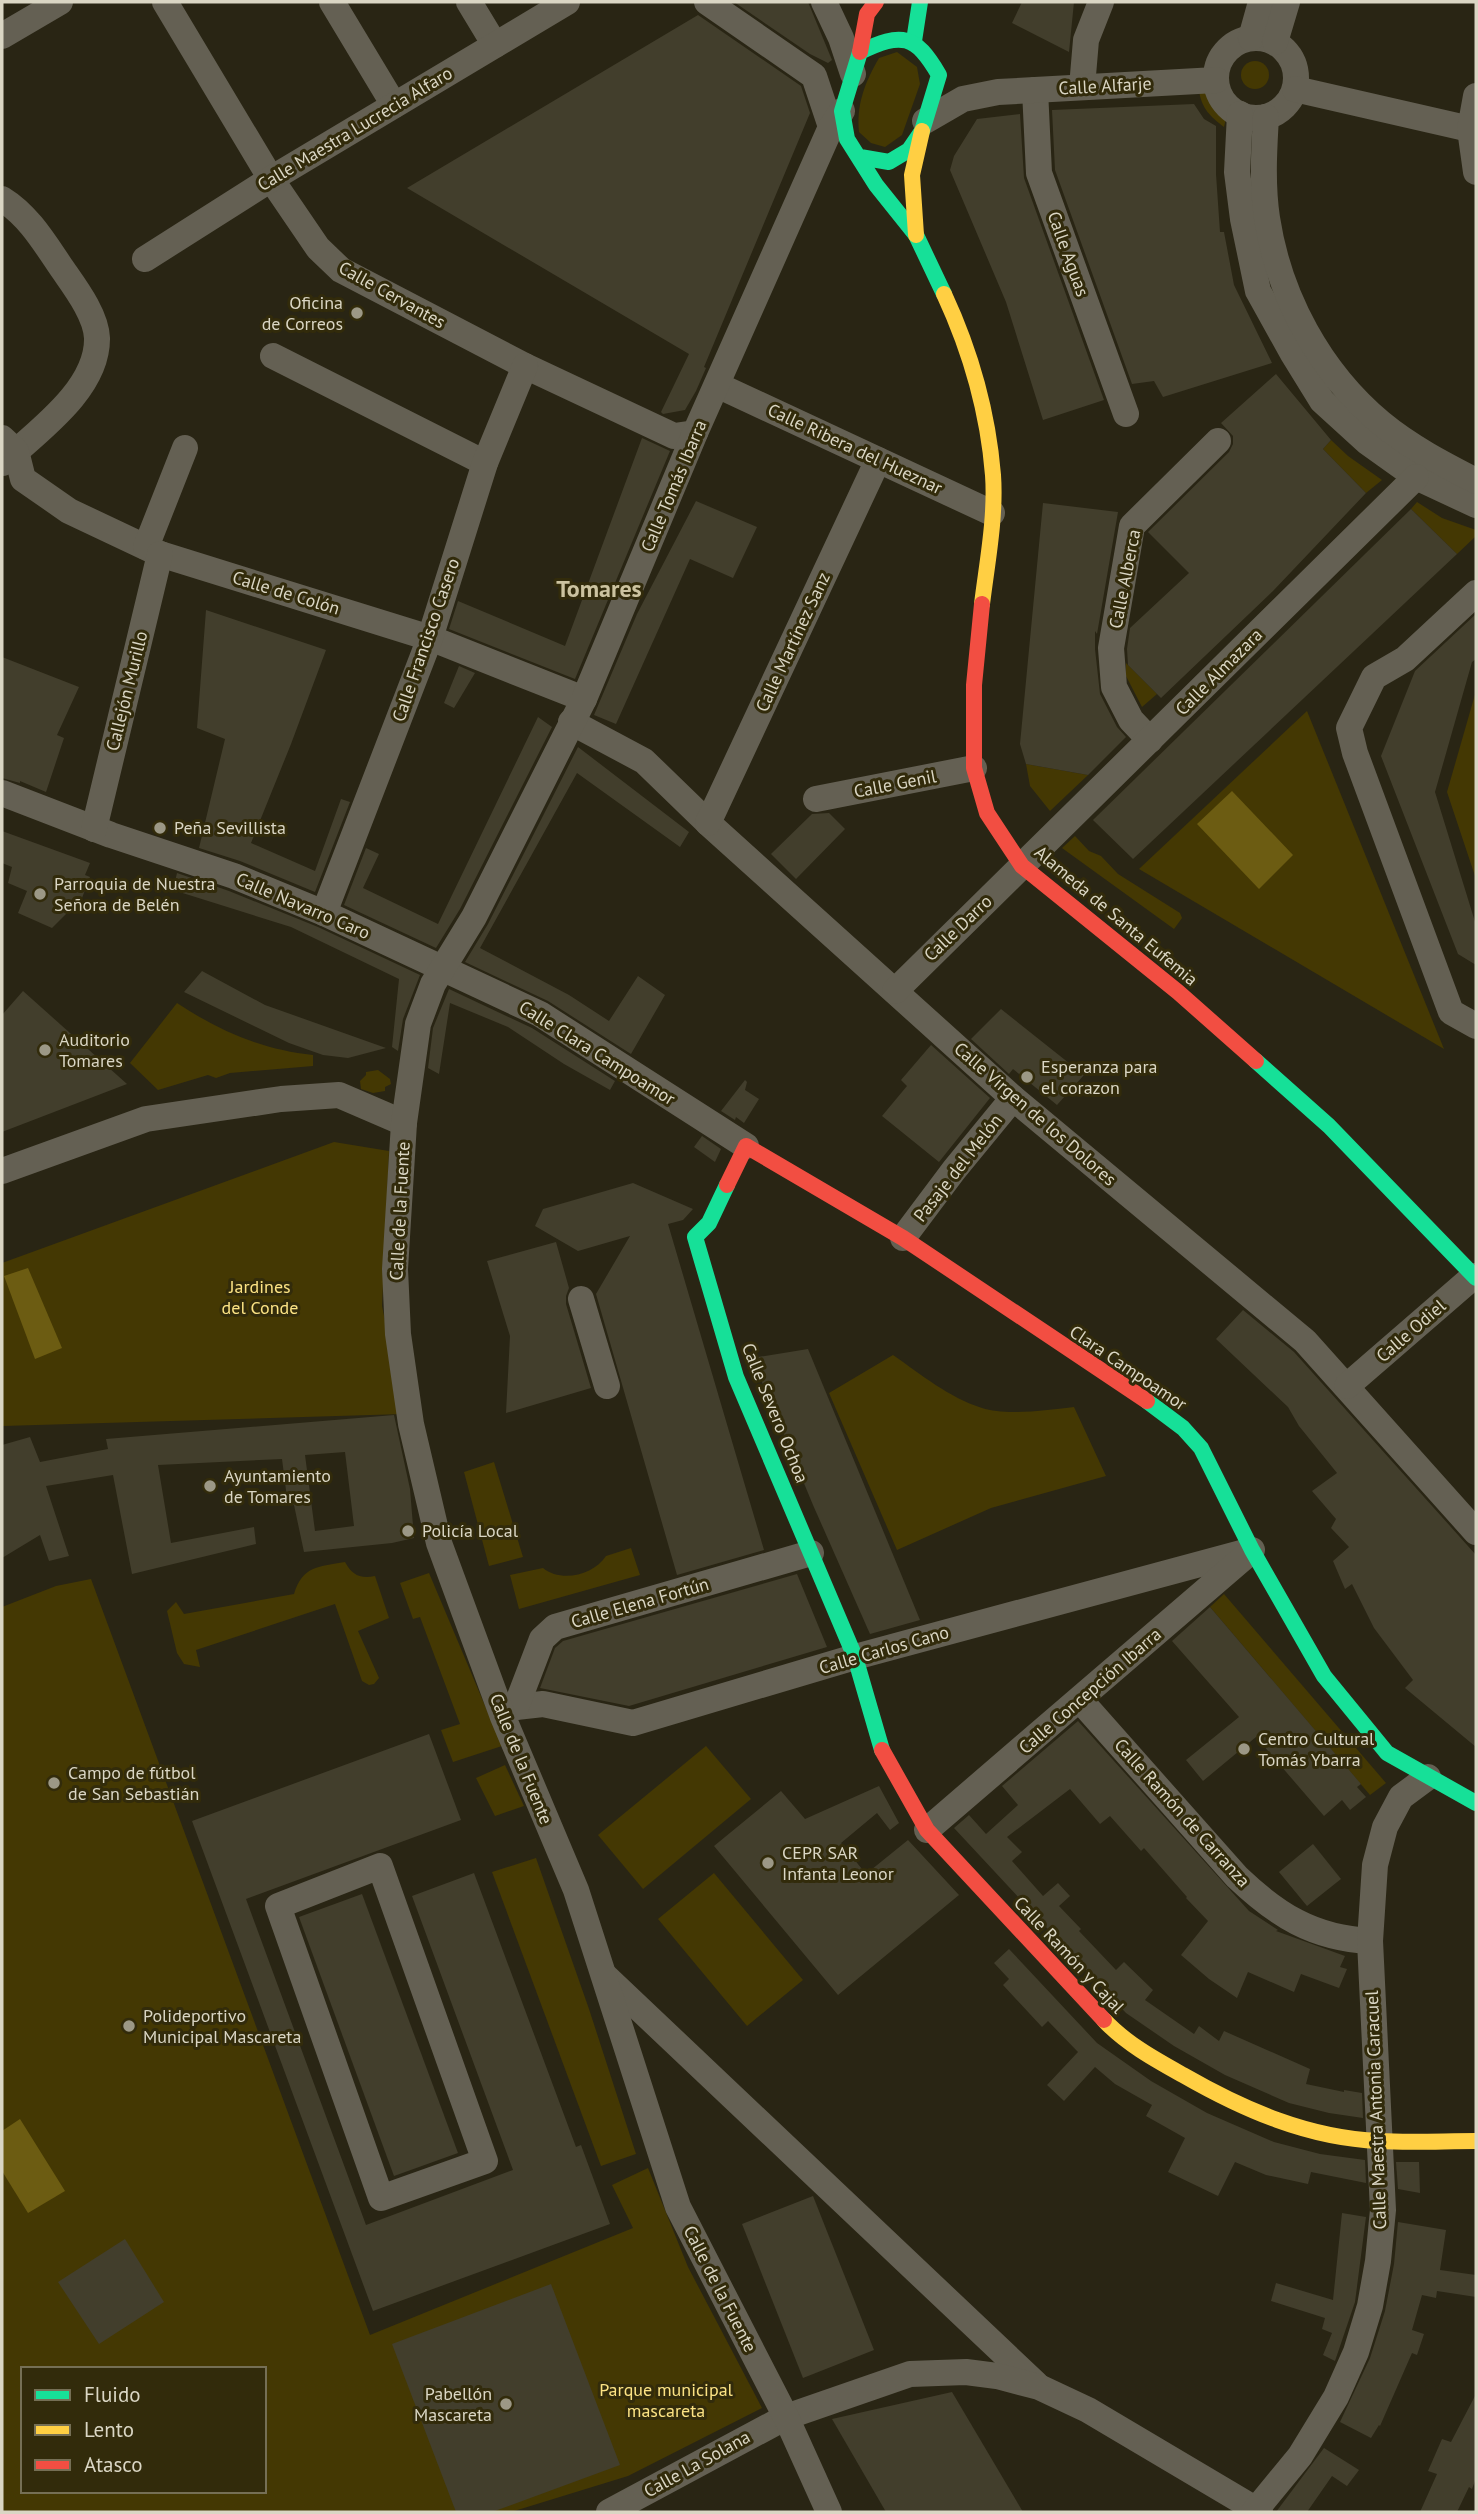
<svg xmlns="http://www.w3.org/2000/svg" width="1478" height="2514" viewBox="0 0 1478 2514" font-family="'PT Sans',sans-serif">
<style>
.green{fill:#443803;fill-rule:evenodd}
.water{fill:#6c5c12}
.building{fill:#423e2c;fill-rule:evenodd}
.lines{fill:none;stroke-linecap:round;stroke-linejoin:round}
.street{stroke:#646053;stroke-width:26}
.fast{stroke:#16e098;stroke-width:16}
.slow{stroke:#ffcf43;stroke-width:16}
.jam{stroke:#f24e42;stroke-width:16}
.poi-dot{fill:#9c9886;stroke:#322b0b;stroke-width:2.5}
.labels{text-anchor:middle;stroke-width:6;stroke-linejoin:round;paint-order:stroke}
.street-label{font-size:18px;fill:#dad6c4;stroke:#322b0b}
.poi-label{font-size:18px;fill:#dad6c4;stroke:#322b0b;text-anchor:start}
.park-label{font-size:18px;fill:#fce384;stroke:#322b0b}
.district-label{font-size:24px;font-weight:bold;fill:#ccc3a0;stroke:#322b0b}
</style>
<rect width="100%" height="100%" fill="#292514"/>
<g class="green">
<path d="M897,52L917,67L920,84L902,135L885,147L871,143L859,132C856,105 865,82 879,58Z"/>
<circle cx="1255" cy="75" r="14"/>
<path d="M1199,91H1209L1214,99L1228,110L1224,127C1210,116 1202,109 1199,91Z"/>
<polygon points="1331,440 1348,456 1382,480 1366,493 1323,449"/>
<polygon points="1417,502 1442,518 1476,530 1476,536 1457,554 1411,509"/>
<polygon points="1126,663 1157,694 1142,707 1126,676"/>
<polygon points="1476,691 1476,879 1447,792"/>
<polygon points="1307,711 1444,1049 1139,869"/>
<polygon points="1026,764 1088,775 1050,811 1030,786"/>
<polygon points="1075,836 1089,851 1101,856 1118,874 1180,913 1182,918 1174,929 1062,848"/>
<path d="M177,1003C219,1031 263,1050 313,1055V1066L230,1073L216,1078L208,1075L158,1090L130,1063Z"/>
<polygon points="378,1070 390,1079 391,1084 385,1087 385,1091 373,1093 361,1089 360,1081 366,1075 366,1072"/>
<polygon points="334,1142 389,1151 382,1306 404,1414 3,1426 2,1263"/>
<path d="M893,1355C922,1375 948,1397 982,1408C1005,1416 1050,1410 1074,1407L1106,1476L991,1508L897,1550L829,1393Z"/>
<polygon points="494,1462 523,1557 489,1566 464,1472"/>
<path d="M631,1548L640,1575L519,1609L510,1575L543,1568C561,1583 594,1575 606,1556Z"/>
<path d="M345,1562C352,1575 360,1579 375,1576L389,1618L358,1631L379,1678L374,1684L369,1685L362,1681L335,1604L196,1650L200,1667L184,1664L177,1653L167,1611L176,1602L184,1614L294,1594C303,1565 319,1567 345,1562Z"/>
<polygon points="429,1573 502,1746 453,1762 441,1730 460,1724 420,1617 413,1619 400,1583"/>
<path d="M91,1579L370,2335L633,2228L612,2185L648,2168L688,2267L762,2408L628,2476L511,2512H2V1607L56,1586ZM23,2369H264V2491H23Z"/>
<polygon points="1224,1594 1386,1783 1370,1795 1210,1607"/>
<polygon points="706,1746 751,1799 643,1889 598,1835"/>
<polygon points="505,1765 524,1806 495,1816 476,1778"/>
<polygon points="536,1858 589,2009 636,2154 601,2166 492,1872"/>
<polygon points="714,1873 803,1980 747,2026 658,1919"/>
</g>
<g class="water">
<polygon points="1232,791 1293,855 1259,889 1197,824"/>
<polygon points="28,1268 62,1348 35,1359 4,1276"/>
<polygon points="20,2119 65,2191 28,2213 2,2171 2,2131"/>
</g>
<g class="building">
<polygon points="734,2 808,2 832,60 828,63 810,54"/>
<polygon points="1022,2 1074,2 1069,52 1012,23"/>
<polygon points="698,15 801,86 810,113 704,367 706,368 696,391 685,410 663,414 661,412 689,354 407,188"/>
<polygon points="1194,104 1204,119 1216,126 1216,174 1220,232 1224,232 1234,285 1272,363 1163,397 1154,381 1132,384 1055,170 1052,110"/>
<polygon points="1020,114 1024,178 1104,400 1043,420 1006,302 950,170 954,156 977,119"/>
<polygon points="1276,374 1331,440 1323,449 1366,493 1273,591 1161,698 1128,665 1127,649 1130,628 1189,573 1148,532 1229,452 1233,444 1233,436 1221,423"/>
<polygon points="642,438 670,451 575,679 449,629 458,601 565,646"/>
<polygon points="696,501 757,527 733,578 690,559 616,724 594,715 637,614"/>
<polygon points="1043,503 1118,512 1097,634 1095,631 1095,649 1100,694 1117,727 1126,737 1088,775 1026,764 1020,744"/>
<polygon points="1411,509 1457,554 1133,859 1093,820"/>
<polygon points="206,610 326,650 291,744 251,843 315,871 341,799 350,802 315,892 240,861 199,848 225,739 197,728"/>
<polygon points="1476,614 1476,659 1472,662 1435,792 1476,925 1476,965 1458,954 1381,756 1415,671"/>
<polygon points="2,657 79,687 57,735 64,738 46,792 20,781 20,783 2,778"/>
<polygon points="459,666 475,673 454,708 444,703"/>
<polygon points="538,717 552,727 460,909 436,948 344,905 366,848 379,854 363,888 438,924"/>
<polygon points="578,747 689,832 680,847 577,773 480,948 569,995 609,1021 638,976 665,995 631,1054 548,1001 465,962 488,924"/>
<polygon points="829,813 845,829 796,879 771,854 812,814"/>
<polygon points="2,831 90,863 85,875 90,877 82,898 52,928 18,913 27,891 8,883 12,867 2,863"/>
<polygon points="177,873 229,891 318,927 420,975 403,1019 398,1051 392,1047 399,979 291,927 173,890"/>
<polygon points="202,971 265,1005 386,1048 348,1058 323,1055 289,1043 184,992"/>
<polygon points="449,989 532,1028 615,1081 610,1090 564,1064 508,1027 450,1003 439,1074 428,1068 433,1028"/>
<polygon points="23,991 127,1084 2,1132 2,1015"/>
<polygon points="1001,1009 1084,1075 1057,1105 1013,1069 1009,1074 971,1039"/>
<polygon points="931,1045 990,1098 939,1162 882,1116 907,1086 901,1080"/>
<polygon points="745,1080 747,1082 745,1090 759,1099 744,1123 736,1117 735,1120 721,1111"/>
<polygon points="702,1136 721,1149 715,1162 694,1147"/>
<polygon points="633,1183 693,1209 683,1220 668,1224 764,1550 677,1575 596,1294 630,1236 578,1251 535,1226 543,1209"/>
<polygon points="556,1242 569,1288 566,1296 566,1304 591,1388 506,1413 510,1336 487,1261"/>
<polygon points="1243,1310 1294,1352 1476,1555 1476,1747 1405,1688 1413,1680 1374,1628 1352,1584 1345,1589 1333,1561 1349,1547 1331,1528 1336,1519 1312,1491 1337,1473 1299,1426 1288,1407 1216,1339"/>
<polygon points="808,1349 920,1620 870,1634 813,1505 752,1358"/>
<path d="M394,1415L410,1489L414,1538L392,1543L304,1552L294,1505L288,1506L282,1459L158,1465L171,1543L254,1527L256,1544L132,1574L113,1475L46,1486L69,1556L49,1561L40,1535L2,1558V1445L30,1437L40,1462L108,1449L106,1439ZM345,1452L354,1526L315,1531L305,1455Z"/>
<polygon points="797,1574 827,1647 629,1706 540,1688 555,1648 563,1641"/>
<polygon points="1210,1607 1361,1784 1357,1787 1366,1797 1350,1810 1342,1800 1324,1816 1256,1737 1203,1781 1186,1760 1239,1717 1172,1641"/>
<polygon points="1078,1721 1249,1911 1278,1930 1276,1931 1345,1956 1340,1967 1347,1969 1339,1988 1301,1974 1294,1992 1248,1972 1237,1998 1209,1979 1181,1955 1208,1921 1186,1898 1187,1897 1144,1848 1141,1851 1110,1816 1100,1824 1070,1789 1007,1837 1022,1852 1012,1861 1043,1896 1058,1883 1070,1896 1059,1906 1081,1929 1079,1931 1116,1970 1124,1962 1153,1990 1145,2000 1194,2034 1199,2026 1219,2041 1224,2031 1310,2069 1306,2084 1344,2092 1344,2090 1362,2093 1363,2118 1329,2113 1289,2103 1225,2075 1174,2046 1126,2013 954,1828 969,1815 986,1834 1018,1805 1002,1786"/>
<polygon points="429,1734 461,1820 246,1899 366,2225 513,2170 412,1896 474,1873 576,2147 581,2145 610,2224 373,2311 192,1821"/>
<polygon points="879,1786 899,1823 890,1830 877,1813 841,1843 866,1874 908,1840 959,1895 838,1995 714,1846 781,1791 805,1819"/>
<polygon points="1313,1844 1341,1879 1307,1906 1279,1872"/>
<polygon points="362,1894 458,2153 394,2176 299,1917"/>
<polygon points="1009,1949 1097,2043 1151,2081 1207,2113 1274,2142 1320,2154 1365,2160 1366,2183 1311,2172 1308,2184 1266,2175 1235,2162 1218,2196 1168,2172 1185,2138 1146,2116 1152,2105 1115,2084 1095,2067 1064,2101 1047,2085 1078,2052 1048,2021 1042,2027 1003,1985 1009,1979 994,1963"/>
<polygon points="1396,2162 1419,2162 1420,2193 1398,2189"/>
<polygon points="813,2196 874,2350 803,2378 742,2224"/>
<polygon points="1342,2213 1366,2217 1355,2302 1335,2361 1323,2355 1332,2333 1322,2329 1325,2318 1271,2301 1276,2283 1333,2300"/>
<polygon points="1398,2222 1446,2230 1440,2270 1476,2275 1476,2297 1437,2291 1436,2298 1422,2295 1412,2330 1424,2334 1417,2355 1412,2353 1380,2426 1379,2425 1371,2438 1340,2422 1370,2358 1385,2311 1394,2264"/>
<polygon points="125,2239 164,2302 99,2344 58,2282"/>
<polygon points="551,2284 620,2465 492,2512 456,2512 392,2344"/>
<polygon points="952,2392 1023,2512 886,2512 832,2419"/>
<polygon points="1476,2394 1476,2478 1472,2489 1469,2487 1457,2512 1420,2512 1437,2474 1428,2471 1442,2439 1451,2442"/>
<polygon points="1324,2448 1359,2470 1347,2486 1332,2476 1307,2512 1276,2512"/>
</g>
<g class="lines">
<g class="street">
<polyline points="165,2 271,179 318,248 341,270 525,366 674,436 695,433"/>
<polyline points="332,2 394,105"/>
<polyline points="469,2 495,45"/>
<polyline points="707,2 814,76 831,127"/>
<polyline points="824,2 841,38 853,74"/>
<polyline points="2,36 60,2"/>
<circle cx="1256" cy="78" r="40"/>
<polyline points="1251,38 1261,2"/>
<polyline points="1275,42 1287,2"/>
<polyline points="1082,87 1086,40 1101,2"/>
<polyline points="1295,89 1470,129"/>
<polyline points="1035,90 1039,173 1126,414"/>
<polyline points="1476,96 1470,129 1476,172"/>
<polyline points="1240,114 1237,172 1243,219 1258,291 1293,354 1322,401 1367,442 1416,477 1476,505"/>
<path d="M1266,117C1264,150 1262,185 1267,218C1279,297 1320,372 1381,423C1410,447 1443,464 1476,481"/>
<polyline points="925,121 963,99 998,92 1216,80"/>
<path d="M2,199C28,215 44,242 61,267C74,286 96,314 97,338C98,389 38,431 3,463"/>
<polyline points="145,259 271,179 567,2"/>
<polyline points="273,356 485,463"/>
<polyline points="717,385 992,513"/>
<polyline points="2,438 16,451 23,479 69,511 160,554 430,638 584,699"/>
<polyline points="146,547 185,448"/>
<polyline points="1476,593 1405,659 1374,677 1349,728 1355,753 1451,1012 1476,1026"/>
<polyline points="571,722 644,761 708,823 1013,1098 1305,1341 1476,1532"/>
<polyline points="1150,740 1131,720 1114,687 1111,648 1132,526 1218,441"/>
<polyline points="2,793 111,835 234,876 324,913 540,1014 746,1146"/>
<polyline points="816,799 974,768"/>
<polyline points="708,823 878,460"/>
<polyline points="94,829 160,554"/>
<polyline points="324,913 430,638 485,463 525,366"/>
<polyline points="895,991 1416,477"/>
<polyline points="2,1171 146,1119 281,1099 339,1095 404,1123"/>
<polyline points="903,1238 954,1170 1013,1098"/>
<polyline points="581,1299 607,1386"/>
<polyline points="1347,1386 1474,1276"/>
<path d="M1080,1700L1237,1877C1277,1915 1313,1938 1370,1941"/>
<polyline points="516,1707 543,1704 633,1723 855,1657 1252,1550"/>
<polyline points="516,1707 542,1639 555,1627 811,1553"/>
<polyline points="927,1830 1248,1554"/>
<polygon points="380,1866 485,2161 381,2198 278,1906"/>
<polyline points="606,1977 1036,2384"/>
<polyline points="609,2512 786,2417 910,2374 966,2372 997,2376 1039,2387 1088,2410 1260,2512"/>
<polyline points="829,2512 786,2417 678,2207 576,1890 503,1717 439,1543 411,1424 398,1334 395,1269 404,1123 418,1024 433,984 474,917 584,699 695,433 831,127 842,111"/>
<polyline points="1254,2512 1300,2456 1336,2397 1356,2352 1370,2306 1378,2261 1383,2210 1370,1941 1375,1865 1385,1827 1401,1797 1428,1777"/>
</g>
<g class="fast">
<polyline points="914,41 920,2"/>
<path d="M860,157L889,162L909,150L922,131L939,75C915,34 902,32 860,52L842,111L847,139L876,185L916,235L944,294"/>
<polyline points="1256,1061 1329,1126 1476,1278"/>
<polyline points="727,1185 709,1223 695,1237 736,1377 855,1657 882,1750"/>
<polyline points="1147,1401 1183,1428 1201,1448 1252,1550 1324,1676 1387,1753 1476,1803"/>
</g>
<g class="slow">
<polyline points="916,235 912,175 922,131"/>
<path d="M944,294C970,350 988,413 993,475C996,517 987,563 982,604"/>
<path d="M1104,2020C1125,2043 1156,2060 1183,2075C1244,2110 1308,2138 1379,2141C1411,2143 1444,2141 1476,2141"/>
</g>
<g class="jam">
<polyline points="860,52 867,14 876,2"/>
<polyline points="982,604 974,685 974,768 987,813 1022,866 1178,992 1256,1061"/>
<polyline points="727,1185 746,1146 903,1238 1147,1401"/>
<polyline points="882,1750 927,1830 1104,2020"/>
</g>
</g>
<g class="poi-dot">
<circle cx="357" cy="313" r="7"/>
<circle cx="160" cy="828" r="7"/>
<circle cx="40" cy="894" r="7"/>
<circle cx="45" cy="1050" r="7"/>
<circle cx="1027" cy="1077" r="7"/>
<circle cx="210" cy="1486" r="7"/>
<circle cx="408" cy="1531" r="7"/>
<circle cx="1244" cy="1749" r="7"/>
<circle cx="54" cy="1783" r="7"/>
<circle cx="768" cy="1863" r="7"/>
<circle cx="129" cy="2026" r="7"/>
<circle cx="506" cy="2404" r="7"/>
</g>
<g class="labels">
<g class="street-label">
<text transform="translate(1105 86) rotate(-3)" y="6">Calle Alfarje</text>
<text transform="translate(355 129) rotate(-31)" y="6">Calle Maestra Lucrecia Alfaro</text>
<text transform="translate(1068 254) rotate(70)" y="6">Calle Aguas</text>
<text transform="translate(392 295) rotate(29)" y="6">Calle Cervantes</text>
<text transform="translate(855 449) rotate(25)" y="6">Calle Ribera del Hueznar</text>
<text transform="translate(674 486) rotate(-67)" y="6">Calle Tomás Ibarra</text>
<text transform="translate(1125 579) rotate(-79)" y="6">Calle Alberca</text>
<text transform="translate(286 593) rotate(17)" y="6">Calle de Colón</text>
<text transform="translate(426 640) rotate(-71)" y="6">Calle Francisco Casero</text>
<text transform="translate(793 642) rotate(-65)" y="6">Calle Martínez Sanz</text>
<text transform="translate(1219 672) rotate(-45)" y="6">Calle Almazara</text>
<text transform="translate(127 691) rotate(-76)" y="6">Callejón Murillo</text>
<text transform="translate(895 784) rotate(-11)" y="6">Calle Genil</text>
<text transform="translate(303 906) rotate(23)" y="6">Calle Navarro Caro</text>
<text transform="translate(1116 916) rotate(40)" y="6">Alameda de Santa Eufemia</text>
<text transform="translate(958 928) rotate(-44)" y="6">Calle Darro</text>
<text transform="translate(597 1053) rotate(32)" y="6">Calle Clara Campoamor</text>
<text transform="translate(1035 1114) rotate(41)" y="6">Calle Virgen de los Dolores</text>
<text transform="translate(958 1168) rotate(-52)" y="6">Pasaje del Melón</text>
<text transform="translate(400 1211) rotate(-87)" y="6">Calle de la Fuente</text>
<text transform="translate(1411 1331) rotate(-41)" y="6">Calle Odiel</text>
<text transform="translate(1128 1368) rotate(34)" y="6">Clara Campoamor</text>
<text transform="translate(775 1413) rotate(68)" y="6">Calle Severo Ochoa</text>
<text transform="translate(640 1603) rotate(-16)" y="6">Calle Elena Fortún</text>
<text transform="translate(884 1650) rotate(-16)" y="6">Calle Carlos Cano</text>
<text transform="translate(1090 1691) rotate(-41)" y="6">Calle Concepción Ibarra</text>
<text transform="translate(521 1759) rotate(68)" y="6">Calle de la Fuente</text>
<text transform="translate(1182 1813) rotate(48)" y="6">Calle Ramón de Carranza</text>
<text transform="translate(1069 1955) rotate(47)" y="6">Calle Ramón y Cajal</text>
<text transform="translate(1376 2110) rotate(-92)" y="6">Calle Maestra Antonia Caracuel</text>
<text transform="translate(720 2289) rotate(63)" y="6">Calle de la Fuente</text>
<text transform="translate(697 2464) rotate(-29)" y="6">Calle La Solana</text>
</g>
<g class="poi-label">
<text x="343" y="309" text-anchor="end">Oficina<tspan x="343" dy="21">de Correos</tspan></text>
<text x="174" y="834">Peña Sevillista</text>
<text x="54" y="890">Parroquia de Nuestra<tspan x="54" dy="21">Señora de Belén</tspan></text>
<text x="59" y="1046">Auditorio<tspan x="59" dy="21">Tomares</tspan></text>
<text x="1041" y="1073">Esperanza para<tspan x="1041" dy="21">el corazon</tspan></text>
<text x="224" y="1482">Ayuntamiento<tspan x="224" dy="21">de Tomares</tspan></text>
<text x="422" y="1537">Policía Local</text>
<text x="1258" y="1745">Centro Cultural<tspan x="1258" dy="21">Tomás Ybarra</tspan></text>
<text x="68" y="1779">Campo de fútbol<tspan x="68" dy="21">de San Sebastián</tspan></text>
<text x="782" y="1859">CEPR SAR<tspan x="782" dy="21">Infanta Leonor</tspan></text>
<text x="143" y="2022">Polideportivo<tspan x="143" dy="21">Municipal Mascareta</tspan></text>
<text x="492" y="2400" text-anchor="end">Pabellón<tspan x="492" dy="21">Mascareta</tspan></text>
</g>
<g class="park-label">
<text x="260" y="1293">Jardines<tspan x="260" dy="21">del Conde</tspan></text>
<text x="666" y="2396">Parque municipal<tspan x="666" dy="21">mascareta</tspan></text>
</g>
<g class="district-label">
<text x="599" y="597">Tomares</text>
</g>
</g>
<rect width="1478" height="2514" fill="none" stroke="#dad6c4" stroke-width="7"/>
<rect x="21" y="2367" width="245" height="126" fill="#322b0b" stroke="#756f55" stroke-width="2"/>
<rect x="35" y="2390" width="35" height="10" fill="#16e098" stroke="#756f55" stroke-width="2"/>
<text x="84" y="2402" font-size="21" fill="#dad6c4">Fluido</text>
<rect x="35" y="2425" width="35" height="10" fill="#ffcf43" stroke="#756f55" stroke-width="2"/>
<text x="84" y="2437" font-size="21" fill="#dad6c4">Lento</text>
<rect x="35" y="2460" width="35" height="10" fill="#f24e42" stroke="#756f55" stroke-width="2"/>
<text x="84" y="2472" font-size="21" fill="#dad6c4">Atasco</text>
</svg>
